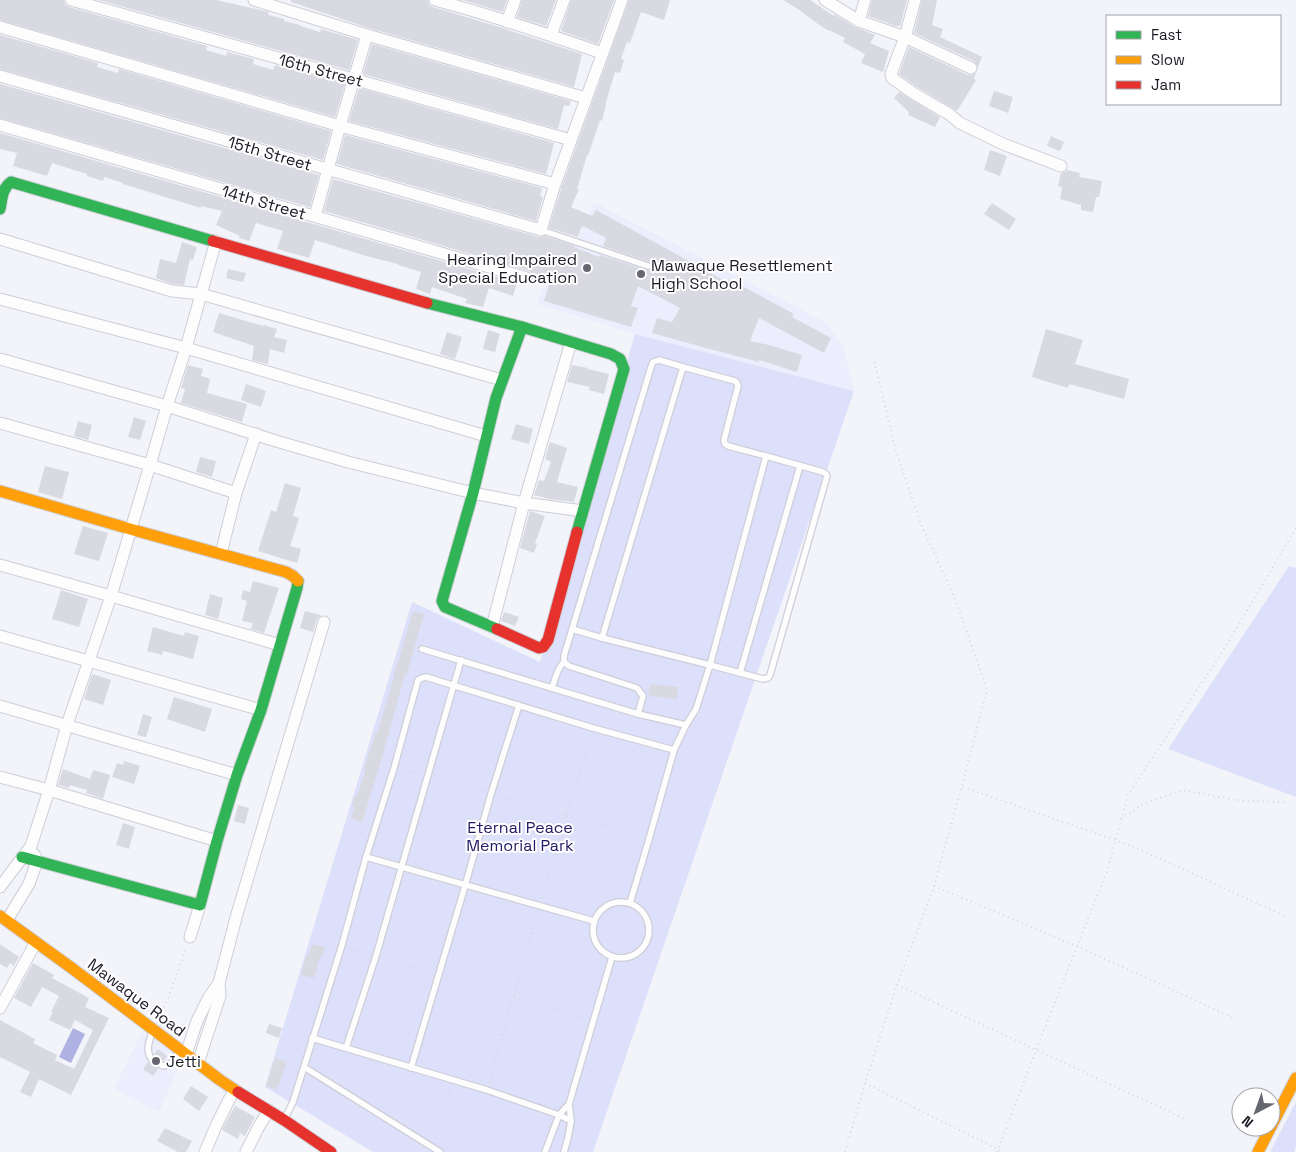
<svg xmlns="http://www.w3.org/2000/svg" width="1296" height="1152" viewBox="0 0 1296 1152" font-family="'Space Grotesk',sans-serif">
<style>
.built{fill:#eceefd}
.green{fill:#dde0fa}
.water{fill:#aeb2e2}
.building{fill:#d8d9e1}
.lines{fill:none;stroke-linecap:round;stroke-linejoin:round}
.lane-casing{stroke:#cdced7;stroke-width:8}
.street-casing{stroke:#cdced7;stroke-width:13}
.fast-casing{stroke:#cdced7;stroke-width:13}
.slow-casing{stroke:#cdced7;stroke-width:13}
.jam-casing{stroke:#cdced7;stroke-width:13}
.path{stroke:#d7d7da;stroke-width:2;stroke-dasharray:1 4;stroke-linecap:butt}
.lane{stroke:#fdfdfe;stroke-width:5.5}
.street{stroke:#fdfdfe;stroke-width:11}
.fast{stroke:#30b455;stroke-width:11}
.slow{stroke:#ff9f0a;stroke-width:11}
.jam{stroke:#e5322d;stroke-width:11}
.poi-dot{fill:#65666f;stroke:#fff;stroke-width:2}
.labels{text-anchor:middle;stroke-width:4;stroke-linejoin:round;paint-order:stroke}
.street-label{font-size:16px;fill:#191a24;stroke:#fff}
.poi-label{font-size:16px;fill:#191a24;stroke:#fff;text-anchor:start}
.park-label{font-size:16px;fill:#221865;stroke:#fff}
</style>
<rect width="100%" height="100%" fill="#f3f4fa"/>
<g class="built">
<polygon points="594,202 825,322 843,345 854,391 635,334 537,304 561,242 576,244"/>
<polygon points="142,1032 183,1059 159,1112 114,1089"/>
</g>
<g class="green">
<polygon points="635,334 854,391 593,1152 373,1152 265,1087 412,602 540,662"/>
<polygon points="1289,566 1296,568 1296,797 1168,749"/>
<polygon points="1296,1102 1296,1147 1294,1152 1270,1152"/>
</g>
<polygon class="water" points="73,1028 85,1034 71,1063 59,1057"/>
<g class="building">
<polygon points="0,0 64,0 65,5 69,7 207,46 206,50 226,56 227,52 254,59 253,64 273,70 275,65 345,84 335,117 0,20"/>
<polygon points="99,0 216,0 269,12 268,15 284,19 284,21 300,25 300,26 320,32 321,29 358,40 349,70"/>
<polygon points="291,0 428,0 429,5 433,7 496,26 582,54 574,87 369,28 291,2"/>
<polygon points="463,0 507,0 503,12"/>
<polygon points="522,0 556,0 546,26 517,17"/>
<polygon points="571,0 614,0 598,44 561,31"/>
<polygon points="629,0 670,0 664,20 641,12 630,43 627,42 621,59 624,60 620,73 615,72 605,105 606,105 602,121 600,120 588,156 587,155 577,189 579,189 571,207 592,216 596,210 727,282 729,279 794,314 792,317 831,338 824,353 759,318 750,341 769,345 802,355 797,372 759,360 759,362 706,348 652,333 657,318 672,322 680,308 638,286 631,306 638,308 631,327 544,301 550,281 534,275 529,271 324,211 333,179 539,237 545,236 575,246 574,247 599,257 600,255 646,270 651,270 653,266 650,262 603,246 606,238 583,226 582,228 581,228 578,237 549,228 562,186"/>
<polygon points="783,0 810,0 834,16 834,14 855,27 875,35 870,43 889,51 883,72 861,63 865,54 843,42 845,38 829,30 829,31 818,24 798,9"/>
<polygon points="872,0 907,0 900,26 896,26 868,16"/>
<polygon points="922,0 937,0 932,25 943,29 940,37 982,57 978,67 974,61 914,33"/>
<polygon points="0,35 98,63 97,67 118,73 119,69 331,131 323,160 0,69"/>
<polygon points="372,44 571,101 569,106 564,105 558,129 363,74"/>
<polygon points="909,47 968,75 972,75 976,73 974,79 976,80 957,111 917,87 899,74"/>
<polygon points="0,84 319,175 310,207 0,118"/>
<polygon points="359,88 554,143 546,174 349,121"/>
<polygon points="994,91 1013,97 1008,113 989,106"/>
<polygon points="899,92 940,117 935,127 908,115 909,112 894,98"/>
<polygon points="0,133 517,283 513,296 489,288 483,307 465,303 467,299 432,287 430,294 416,289 421,272 398,265 398,264 366,256 315,240 309,258 277,249 283,231 256,223 249,241 239,238 240,236 216,225 222,211 201,206 201,208 123,184 123,183 104,177 103,181 87,176 87,174 52,163 47,176 13,166 17,153 0,149"/>
<polygon points="345,135 542,188 540,196 543,197 536,221 337,164"/>
<polygon points="1051,136 1064,142 1060,151 1047,146"/>
<polygon points="990,150 1007,156 1000,176 984,170"/>
<polygon points="1067,170 1080,173 1079,177 1102,181 1099,197 1096,197 1093,212 1081,210 1081,205 1060,199 1062,187 1058,186 1061,173 1065,172"/>
<polygon points="992,203 1016,219 1009,230 984,214"/>
<polygon points="182,242 197,247 193,260 190,259 184,285 173,284 156,278 160,259 176,263"/>
<polygon points="228,269 246,273 243,282 226,278"/>
<polygon points="219,313 263,326 264,325 277,329 274,337 287,340 284,353 270,349 268,364 252,360 254,346 213,332"/>
<polygon points="1046,329 1083,340 1075,364 1129,379 1124,399 1069,384 1068,388 1032,377"/>
<polygon points="488,330 500,334 495,352 483,349"/>
<polygon points="447,332 462,337 455,359 440,354"/>
<polygon points="188,365 203,369 201,376 210,379 207,393 247,404 242,422 181,403 185,389 181,388"/>
<polygon points="572,365 588,368 588,369 609,374 604,394 589,390 590,387 567,382"/>
<polygon points="246,384 266,391 261,407 241,400"/>
<polygon points="134,417 146,421 140,440 128,437"/>
<polygon points="78,421 92,425 88,440 74,436"/>
<polygon points="516,424 533,429 529,444 511,439"/>
<polygon points="550,442 567,448 557,482 578,487 574,502 549,499 534,495 539,480 544,481 551,462 545,459"/>
<polygon points="200,457 216,461 212,477 196,472"/>
<polygon points="45,466 69,472 62,499 38,492"/>
<polygon points="285,483 301,488 293,516 299,518 290,546 301,549 297,563 258,551 271,510 276,512"/>
<polygon points="530,511 545,516 535,543 537,544 534,553 520,548"/>
<polygon points="83,526 108,533 99,561 74,554"/>
<polygon points="253,581 279,588 264,633 251,629 253,623 242,621 247,601 241,599 243,590 250,592"/>
<polygon points="61,590 88,599 79,627 52,619"/>
<polygon points="210,594 223,598 218,619 205,615"/>
<polygon points="305,611 321,615 317,619 313,632 300,628"/>
<polygon points="413,611 424,614 407,674 405,674 381,761 362,822 351,818 355,806 352,805 355,795 357,796 366,770 364,769 371,746 372,746 375,734 377,734 392,684 397,662 398,662"/>
<polygon points="504,612 519,617 515,626 501,621"/>
<polygon points="153,627 184,636 185,632 199,636 193,659 163,651 162,655 147,651"/>
<polygon points="92,674 111,680 103,705 84,699"/>
<polygon points="650,684 678,687 677,699 648,696"/>
<polygon points="174,697 212,709 205,732 167,719"/>
<polygon points="143,714 152,717 146,737 137,735"/>
<polygon points="124,761 140,766 134,784 112,777 117,763 123,765"/>
<polygon points="63,769 90,779 93,770 110,775 103,799 86,793 87,790 70,785 69,788 58,785"/>
<polygon points="238,805 249,808 245,824 234,821"/>
<polygon points="123,823 135,827 129,849 116,845"/>
<polygon points="0,944 19,957 14,966 10,963 7,968 0,964"/>
<polygon points="312,944 325,947 322,957 320,957 314,978 301,975 307,954 309,955"/>
<polygon points="33,963 54,975 52,978 89,998 85,1007 109,1018 71,1095 39,1079 31,1097 20,1092 30,1072 0,1057 0,1020 35,1039 33,1043 57,1055 55,1060 74,1069 93,1030 75,1020 70,1030 49,1020 53,1012 51,1012 59,996 42,987 31,1007 14,998"/>
<polygon points="269,1024 282,1028 279,1038 266,1033"/>
<polygon points="158,1049 167,1056 164,1061 160,1060 157,1062 156,1066 158,1069 153,1076 143,1069 148,1062 151,1063 155,1061 156,1058 154,1054"/>
<polygon points="275,1058 287,1062 277,1090 266,1086"/>
<polygon points="191,1086 208,1097 199,1111 183,1099"/>
<polygon points="235,1106 255,1117 245,1136 240,1133 238,1139 222,1130"/>
<polygon points="165,1128 192,1141 186,1152 178,1152 157,1141"/>
</g>
<g class="lines">
<g class="lane-casing">
<g id="lane">
<polyline points="541,230 648,266"/>
<polyline points="683,367 735,381 737,383 738,386 724,440 725,444 728,446 766,456 710,665 763,679 768,678 770,675 827,476 826,474 823,472 766,456"/>
<polyline points="572,629 602,638 683,367 659,360 653,362 651,367 564,656 564,662 569,666 637,688 643,696 638,714"/>
<polyline points="602,638 710,665 696,709 686,725"/>
<polyline points="422,649 638,714 686,725 674,750 649,839 630,903"/>
<polyline points="740,673 800,466"/>
<path d="M552,688C555,680 557,668 564,662"/>
<polyline points="366,857 594,921"/>
<circle cx="621" cy="930" r="28"/>
<polyline points="312,1038 487,1090 559,1115 571,1121"/>
<polyline points="346,1048 376,956 461,660"/>
<path d="M151,1058C145,1050 150,1040 152,1032"/>
<polyline points="161,1065 163,1066 172,1063 179,1052"/>
<polyline points="304,1067 440,1152"/>
<polyline points="411,1068 465,886 491,794 519,705"/>
<polyline points="285,1118 293,1102 342,945 366,857 394,768 418,680 422,678 426,677 593,728 674,750"/>
<polyline points="545,1152 559,1115 569,1104 612,957"/>
<polyline points="564,1152 568,1138 571,1121 569,1104"/>
</g>
</g>
<g class="street-casing">
<g id="street">
<polyline points="71,0 571,140"/>
<polyline points="254,0 367,35 586,98"/>
<path d="M435,0C491,15 547,34 602,53"/>
<polyline points="825,0 859,21 905,37 971,68"/>
<polyline points="915,0 905,37 891,74 892,78 913,93 949,114 960,123 1003,144 1061,166"/>
<polyline points="859,21 865,0"/>
<polyline points="507,22 515,0"/>
<polyline points="0,27 340,126 555,184"/>
<polyline points="551,35 564,0"/>
<polyline points="0,76 541,230 555,184 622,0"/>
<polyline points="0,125 527,278"/>
<polyline points="315,216 340,126 367,35"/>
<polyline points="0,239 172,291 201,294 502,380"/>
<polyline points="0,299 186,348 486,436"/>
<polyline points="0,359 167,406 276,441 348,462 473,493 524,503 583,511"/>
<polyline points="0,423 150,465 236,493"/>
<polyline points="221,554 236,493 256,434"/>
<polyline points="0,565 111,596 280,645"/>
<polyline points="492,627 524,503 571,342"/>
<polyline points="0,636 261,710"/>
<polyline points="0,706 237,775"/>
<polyline points="0,777 49,790 217,841"/>
<polyline points="0,887 31,846 49,790 67,725 111,596 150,465 167,406 186,348 216,241"/>
<polyline points="7,920 29,884 37,861 34,854"/>
<polyline points="190,937 200,905"/>
<polyline points="0,1008 36,942"/>
<polyline points="186,1054 197,1021 209,997 219,983 237,914 324,622"/>
<polyline points="198,1063 220,996 219,983"/>
<polyline points="205,1152 216,1126 234,1090"/>
<polyline points="246,1152 258,1128 269,1110"/>
</g>
</g>
<g class="fast-casing">
<g id="fast">
<path d="M0,209C2,199 2,188 11,182L213,241"/>
<polyline points="427,303 522,327 611,354 620,359 624,369 577,532"/>
<polyline points="497,629 445,607 442,601 473,493 496,398 522,327"/>
<polyline points="22,857 200,905 217,841 237,775 261,710 297,588 298,581"/>
</g>
</g>
<g class="slow-casing">
<g id="slow">
<polyline points="0,491 130,529 286,572 293,576 298,581"/>
<polyline points="0,916 73,969 220,1080 238,1092"/>
<polyline points="1258,1152 1296,1078"/>
</g>
</g>
<g class="jam-casing">
<g id="jam">
<polyline points="213,241 427,303"/>
<polyline points="497,629 539,648 543,647 548,640 577,532"/>
<polyline points="238,1092 284,1120 331,1152"/>
</g>
</g>
<g class="path">
<polyline points="404,770 419,773"/>
<polyline points="435,777 484,791"/>
<polyline points="963,787 1132,846 1287,917"/>
<polyline points="500,796 640,836"/>
<polyline points="1121,819 1143,804 1182,790 1242,801 1284,802"/>
<polyline points="934,886 1081,948 1236,1019"/>
<polyline points="542,898 590,737"/>
<polyline points="349,948 368,953"/>
<polyline points="385,958 430,973"/>
<polyline points="447,978 514,997 583,1019"/>
<polyline points="897,985 1187,1120"/>
<polyline points="159,1016 168,999 186,948"/>
<polyline points="489,1083 537,914"/>
<polyline points="865,1083 1003,1152"/>
<polyline points="436,1138 451,1088"/>
<polyline points="845,1152 865,1083 897,985 934,886 962,786 987,689 955,599 920,522 896,451 874,360"/>
<polyline points="997,1152 1036,1050 1107,871 1128,795 1226,646 1296,528"/>
</g>
<use href="#lane" class="lane"/>
<use href="#street" class="street"/>
<use href="#fast" class="fast"/>
<use href="#slow" class="slow"/>
<use href="#jam" class="jam"/>
</g>
<g class="poi-dot">
<circle cx="587" cy="268" r="5"/>
<circle cx="641" cy="274" r="5"/>
<circle cx="156" cy="1061" r="5"/>
</g>
<g class="labels">
<g class="street-label">
<text transform="translate(321 70) rotate(15)" y="6">16th Street</text>
<text transform="translate(270 153) rotate(16)" y="6">15th Street</text>
<text transform="translate(264 202) rotate(16)" y="6">14th Street</text>
<text transform="translate(137 997) rotate(37)" y="6">Mawaque Road</text>
</g>
<g class="poi-label">
<text x="577" y="265" text-anchor="end">Hearing Impaired<tspan x="577" dy="18">Special Education</tspan></text>
<text x="651" y="271">Mawaque Resettlement<tspan x="651" dy="18">High School</tspan></text>
<text x="166" y="1067">Jetti</text>
</g>
<g class="park-label">
<text x="520" y="833">Eternal Peace<tspan x="520" dy="18">Memorial Park</tspan></text>
</g>
</g>
<rect x="1106" y="15" width="175" height="90" fill="#ffffff" stroke="#a3a3a7"/>
<rect x="1116" y="31" width="25" height="8" fill="#30b455" stroke="#a3a3a7"/>
<text x="1151" y="40" font-size="15" fill="#191a24">Fast</text>
<rect x="1116" y="56" width="25" height="8" fill="#ff9f0a" stroke="#a3a3a7"/>
<text x="1151" y="65" font-size="15" fill="#191a24">Slow</text>
<rect x="1116" y="81" width="25" height="8" fill="#e5322d" stroke="#a3a3a7"/>
<text x="1151" y="90" font-size="15" fill="#191a24">Jam</text>
<g transform="translate(1256 1112) rotate(221)"><circle r="24" fill="#ffffff" stroke="#a3a3a7"/>
<path d="M0-4L9 19L0 12L-9 19Z" fill="#65666f"/>
<text y="-8" font-size="14" font-weight="bold" text-anchor="middle" fill="#191a24">N</text>
</g>
</svg>
